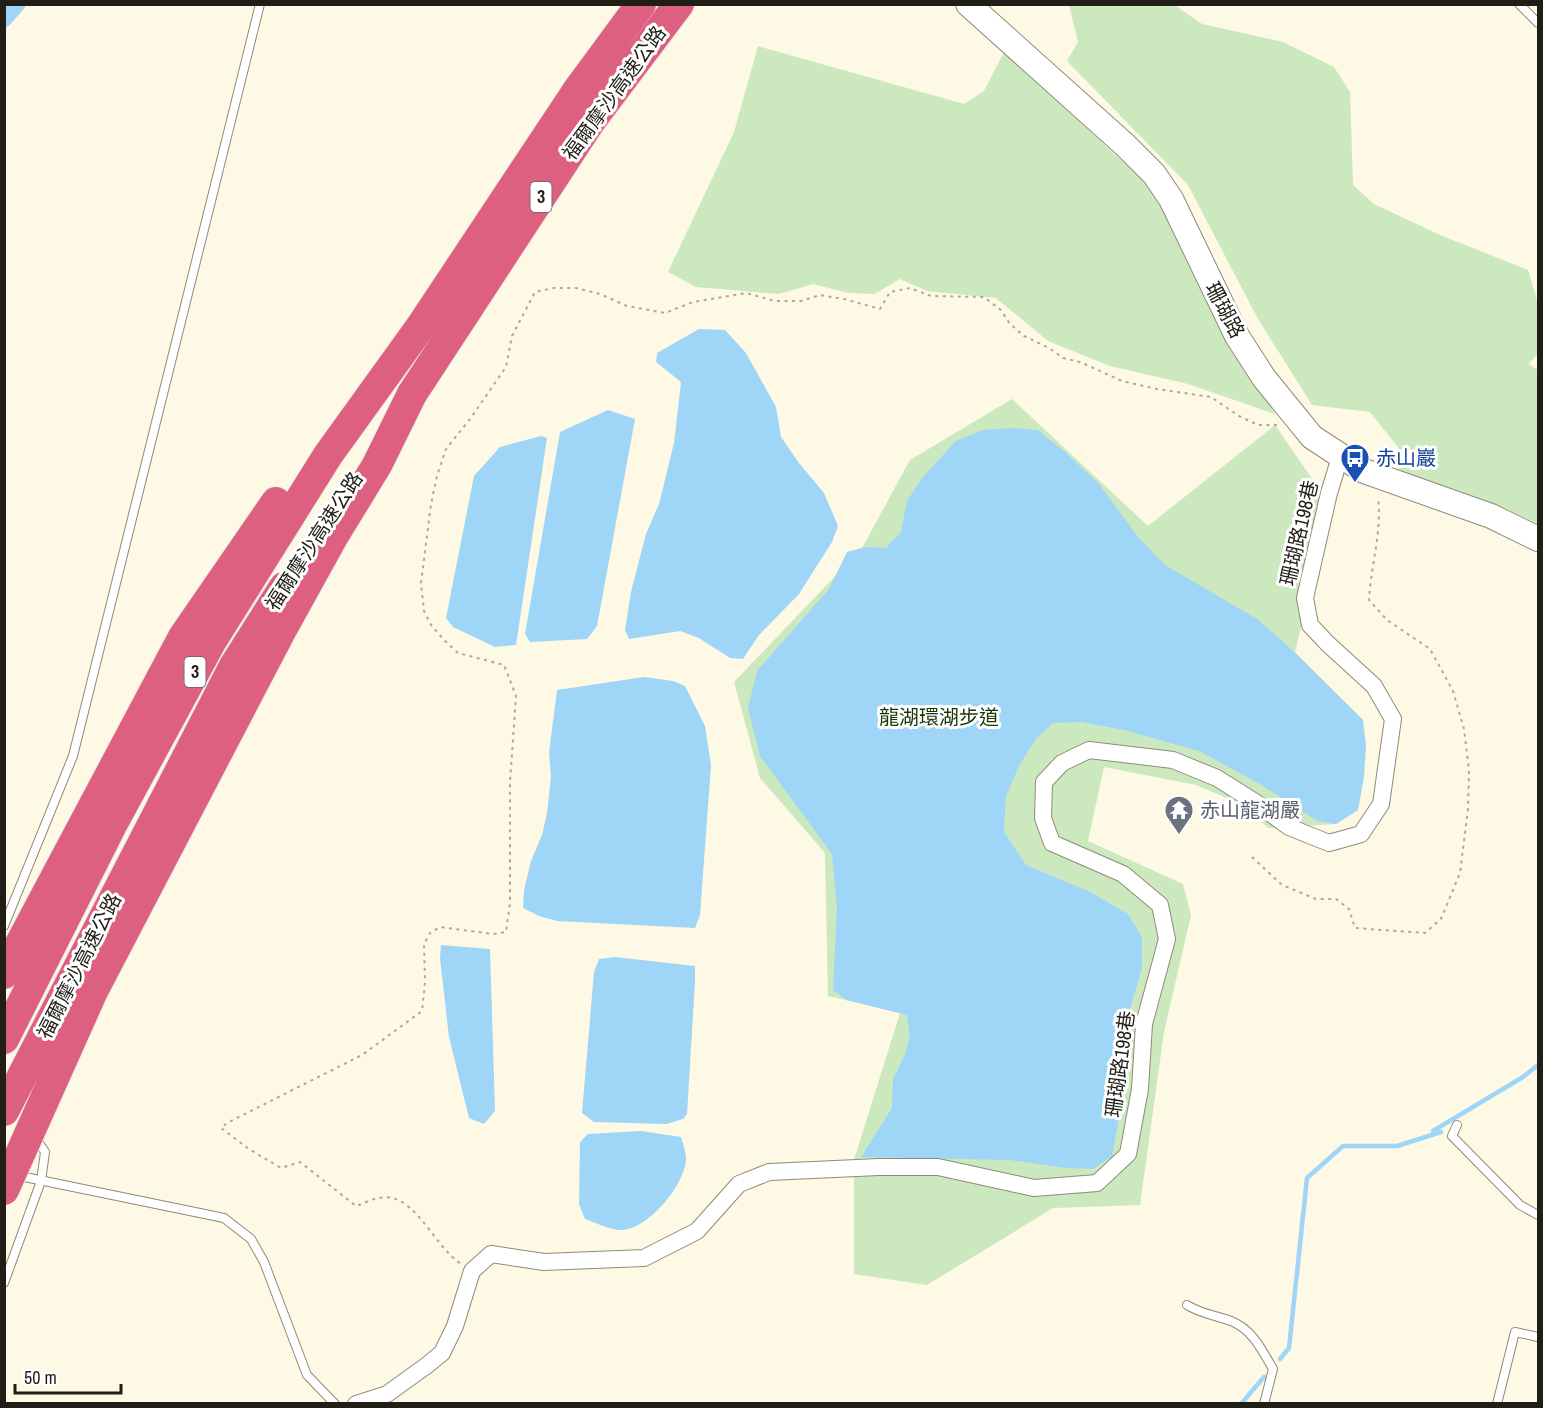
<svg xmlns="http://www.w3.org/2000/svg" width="1543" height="1408" viewBox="0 0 1543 1408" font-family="'Archivo Narrow','Noto Sans TC',sans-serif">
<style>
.green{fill:#cbe8bf}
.water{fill:#9fd5f6}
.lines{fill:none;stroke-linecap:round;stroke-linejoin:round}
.stream{stroke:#9fd5f6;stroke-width:4.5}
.canal{stroke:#9fd5f6;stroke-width:15}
.lane-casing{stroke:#8f8b78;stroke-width:10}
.street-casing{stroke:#8f8b78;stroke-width:18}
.secondary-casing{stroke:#8f8b78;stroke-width:26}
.highway-casing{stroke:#e9e8e8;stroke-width:32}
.path{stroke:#aca999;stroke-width:2;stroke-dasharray:3 4.5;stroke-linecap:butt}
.lane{stroke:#fff;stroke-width:8}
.street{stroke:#fff;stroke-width:16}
.secondary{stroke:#fff;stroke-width:24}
.highway{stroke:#de6080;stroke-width:30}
.highway-bridge-casing{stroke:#e9e8e8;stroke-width:32;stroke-linecap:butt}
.highway-bridge{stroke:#de6080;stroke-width:30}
.labels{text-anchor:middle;stroke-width:6;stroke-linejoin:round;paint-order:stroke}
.shield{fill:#fff;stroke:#63625d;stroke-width:1.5}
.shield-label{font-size:18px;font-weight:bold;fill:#201e17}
.street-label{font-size:20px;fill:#201e17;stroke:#fff}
.transit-label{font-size:20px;fill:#164399;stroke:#fff;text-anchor:start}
.park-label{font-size:20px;fill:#183606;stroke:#fff}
.worship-label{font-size:20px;fill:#5b616d;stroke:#fff;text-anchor:start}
</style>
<rect width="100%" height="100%" fill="#fdf9e4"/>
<g class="green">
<polygon points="1173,4 1202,24 1283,42 1334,67 1350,92 1353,185 1374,204 1440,235 1528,270 1538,303 1538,353 1529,364 1538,370 1538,524 1501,506 1396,475 1405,456 1370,412 1312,405 1258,319 1188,185 1067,61 1078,42 1069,5"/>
<polygon points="758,46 964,104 984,91 1004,52 1150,187 1177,228 1213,303 1230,350 1256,379 1275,414 1188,384 1110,366 1048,341 996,298 927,291 900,279 874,294 849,293 813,284 779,294 696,287 668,272 734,132"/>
<polygon points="1012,399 1148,526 1275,425 1330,505 1295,652 1363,720 1358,810 1336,824 1269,828 1234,801 1196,785 1104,767 1088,841 1183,884 1191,915 1164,1032 1140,1205 1053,1208 927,1285 854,1274 854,1160 900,1013 828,996 825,853 760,778 734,682 862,548 910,460"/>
</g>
<g class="water">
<polygon points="699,329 725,330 746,353 776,407 781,437 799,463 824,493 838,526 832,542 799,594 759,635 743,659 730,658 699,638 680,631 629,639 625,630 631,592 646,534 659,504 674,443 681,382 656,362 657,353"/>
<polygon points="608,410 635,419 597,626 587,639 530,642 525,634 560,432"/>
<polygon points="1013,428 1038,430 1065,452 1099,484 1138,537 1165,565 1257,619 1287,645 1363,720 1366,745 1364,777 1358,810 1336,824 1318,821 1260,784 1199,751 1124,730 1081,722 1053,723 1035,740 1019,766 1006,796 1004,832 1026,865 1090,892 1128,914 1142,937 1142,968 1125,1026 1126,1083 1112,1156 1093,1169 1066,1168 1010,1160 861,1157 892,1108 893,1079 905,1055 910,1036 907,1015 847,1000 833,990 837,908 832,854 760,756 748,708 757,671 829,589 847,552 866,547 886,548 901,532 907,501 922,478 956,441 983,430"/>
<polygon points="541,436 547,438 516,645 495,647 453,627 446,618 474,476 500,447"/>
<polygon points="644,677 673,681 685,686 705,726 711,765 700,915 695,928 557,921 539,916 523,908 524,890 531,861 542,835 547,813 551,777 549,753 557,690"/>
<polygon points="441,945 490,949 495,1111 484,1124 469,1118 449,1037 440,958"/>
<polygon points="615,957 695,966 695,982 687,1114 683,1119 667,1124 594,1122 582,1113 594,972 599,959"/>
<path d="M641,1131L681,1137C683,1144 686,1152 686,1159C685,1185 647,1231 620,1230C609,1229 596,1223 585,1219L579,1204L580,1142L588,1134Z"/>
</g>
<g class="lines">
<g class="stream">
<polyline points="1433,1131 1523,1077 1538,1065"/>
<polyline points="1280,1359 1289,1348 1307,1178 1343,1146 1397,1146 1441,1132"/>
<polyline points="1241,1404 1264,1377"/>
</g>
<polyline class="canal" points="4,20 18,4"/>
<g class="lane-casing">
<g id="lane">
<polyline points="1519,4 1538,23"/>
<polyline points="4,926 73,756 260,4"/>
<polyline points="1457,1125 1452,1136 1520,1205 1538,1215"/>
<polyline points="15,1175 224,1218 251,1239 264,1262 307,1375 335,1404"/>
<polyline points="4,1283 41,1181 45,1152 35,1137"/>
<path d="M1187,1305C1201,1314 1215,1315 1231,1321C1252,1329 1262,1350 1273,1369L1264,1404"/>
<polyline points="1497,1404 1515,1332 1538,1337"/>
</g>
</g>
<g class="street-casing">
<polyline id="street" points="356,1404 387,1394 426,1366 442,1353 455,1326 472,1271 491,1254 544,1262 644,1258 697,1231 739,1184 769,1172 879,1167 938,1167 1034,1188 1097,1183 1128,1154 1140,1089 1144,1024 1167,939 1160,905 1123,874 1052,843 1043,818 1044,782 1062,763 1089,750 1173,760 1217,778 1255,802 1289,827 1329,843 1361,834 1381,804 1393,719 1374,686 1328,644 1310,625 1305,598 1329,493 1340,457"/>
</g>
<g class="secondary-casing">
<polyline id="secondary" points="968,4 1125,145 1154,174 1171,199 1237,336 1264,378 1312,437 1364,471 1491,516 1538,539"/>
</g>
<g class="highway-casing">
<g id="highway">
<polyline points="412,394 590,122 679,4"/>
<polyline points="4,974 183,637 276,502"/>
<polyline points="4,1039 113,823 211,642 328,455 421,326 577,91 641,4"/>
</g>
</g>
<g class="path">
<path d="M1252,857L1282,885L1316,899H1336L1349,909L1355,928L1425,933L1441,919L1460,873L1468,809L1469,770L1464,729L1453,691L1430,649L1387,620L1369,600C1371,565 1382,532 1378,497"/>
<path d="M460,1263C434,1247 414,1190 379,1198C371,1199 363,1204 356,1206L300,1162L281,1168L249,1149L221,1128L227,1123L362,1055L422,1011L425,982L424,944L430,933L440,927L493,934L506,932L510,903V782L516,696L504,665L458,653L445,641L431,625L424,611L421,583L431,504L437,476L446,449L470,419L506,367L512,336L535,292L554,288H576L600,294L627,306L665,313L693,302L746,293L775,301H801L820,295L844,299L880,309L890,292L910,288L931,296L984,297L1001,310L1010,324L1024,336L1049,348L1063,358L1080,362L1122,381L1157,389L1211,397L1239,416L1258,425H1277"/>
</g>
<use href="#lane" class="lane"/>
<use href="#street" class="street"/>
<use href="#secondary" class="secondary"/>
<use href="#highway" class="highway"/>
<g class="highway-bridge-casing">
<g id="highway-bridge">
<polyline points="4,1111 234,666 284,587"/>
<polyline points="4,1190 93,991 281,631 333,537 377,465 412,394"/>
</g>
</g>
<use href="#highway-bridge" class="highway-bridge"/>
</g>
<defs>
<g id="bus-pin" transform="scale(1.5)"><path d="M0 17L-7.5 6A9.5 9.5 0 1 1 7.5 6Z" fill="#1a4fb4" stroke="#fff"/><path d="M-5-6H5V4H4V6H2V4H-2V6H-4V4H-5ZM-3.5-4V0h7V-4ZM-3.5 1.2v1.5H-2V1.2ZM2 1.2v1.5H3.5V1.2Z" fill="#fff"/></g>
<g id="temple-pin" transform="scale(1.5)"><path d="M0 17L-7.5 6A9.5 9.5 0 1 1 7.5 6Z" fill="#6b7280" stroke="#fff"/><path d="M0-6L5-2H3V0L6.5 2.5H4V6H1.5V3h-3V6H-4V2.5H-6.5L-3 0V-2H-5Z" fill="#fff"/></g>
</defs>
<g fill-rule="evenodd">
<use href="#bus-pin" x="1355" y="458"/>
<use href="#temple-pin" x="1179" y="810"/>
</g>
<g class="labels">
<g class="shield">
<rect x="530.5" y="182" width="21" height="30" rx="4.5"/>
<rect x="184.5" y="657" width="21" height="30" rx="4.5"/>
</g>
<g class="shield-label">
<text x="541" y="203">3</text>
<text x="195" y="678">3</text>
</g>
<g class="street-label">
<text transform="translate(614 93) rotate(-54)" y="7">福爾摩沙高速公路</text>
<text transform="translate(1225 310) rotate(62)" y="7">珊瑚路</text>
<text transform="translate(1299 533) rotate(-77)" y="7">珊瑚路198巷</text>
<text transform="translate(314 541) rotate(-57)" y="7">福爾摩沙高速公路</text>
<text transform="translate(79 966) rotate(-63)" y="7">福爾摩沙高速公路</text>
<text transform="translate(1120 1064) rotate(-82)" y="7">珊瑚路198巷</text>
</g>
<g class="transit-label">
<text x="1376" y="465">赤山巖</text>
</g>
<g class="park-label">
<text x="939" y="724">龍湖環湖步道</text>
</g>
<g class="worship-label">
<text x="1200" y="817">赤山龍湖嚴</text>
</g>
</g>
<rect width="1543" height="1408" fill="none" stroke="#201e17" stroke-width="12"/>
<path d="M15 1384v9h106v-9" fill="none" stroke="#201e17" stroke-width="3"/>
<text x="24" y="1384" font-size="18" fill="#201e17" stroke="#ffffff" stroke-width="4.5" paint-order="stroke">50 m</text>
</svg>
